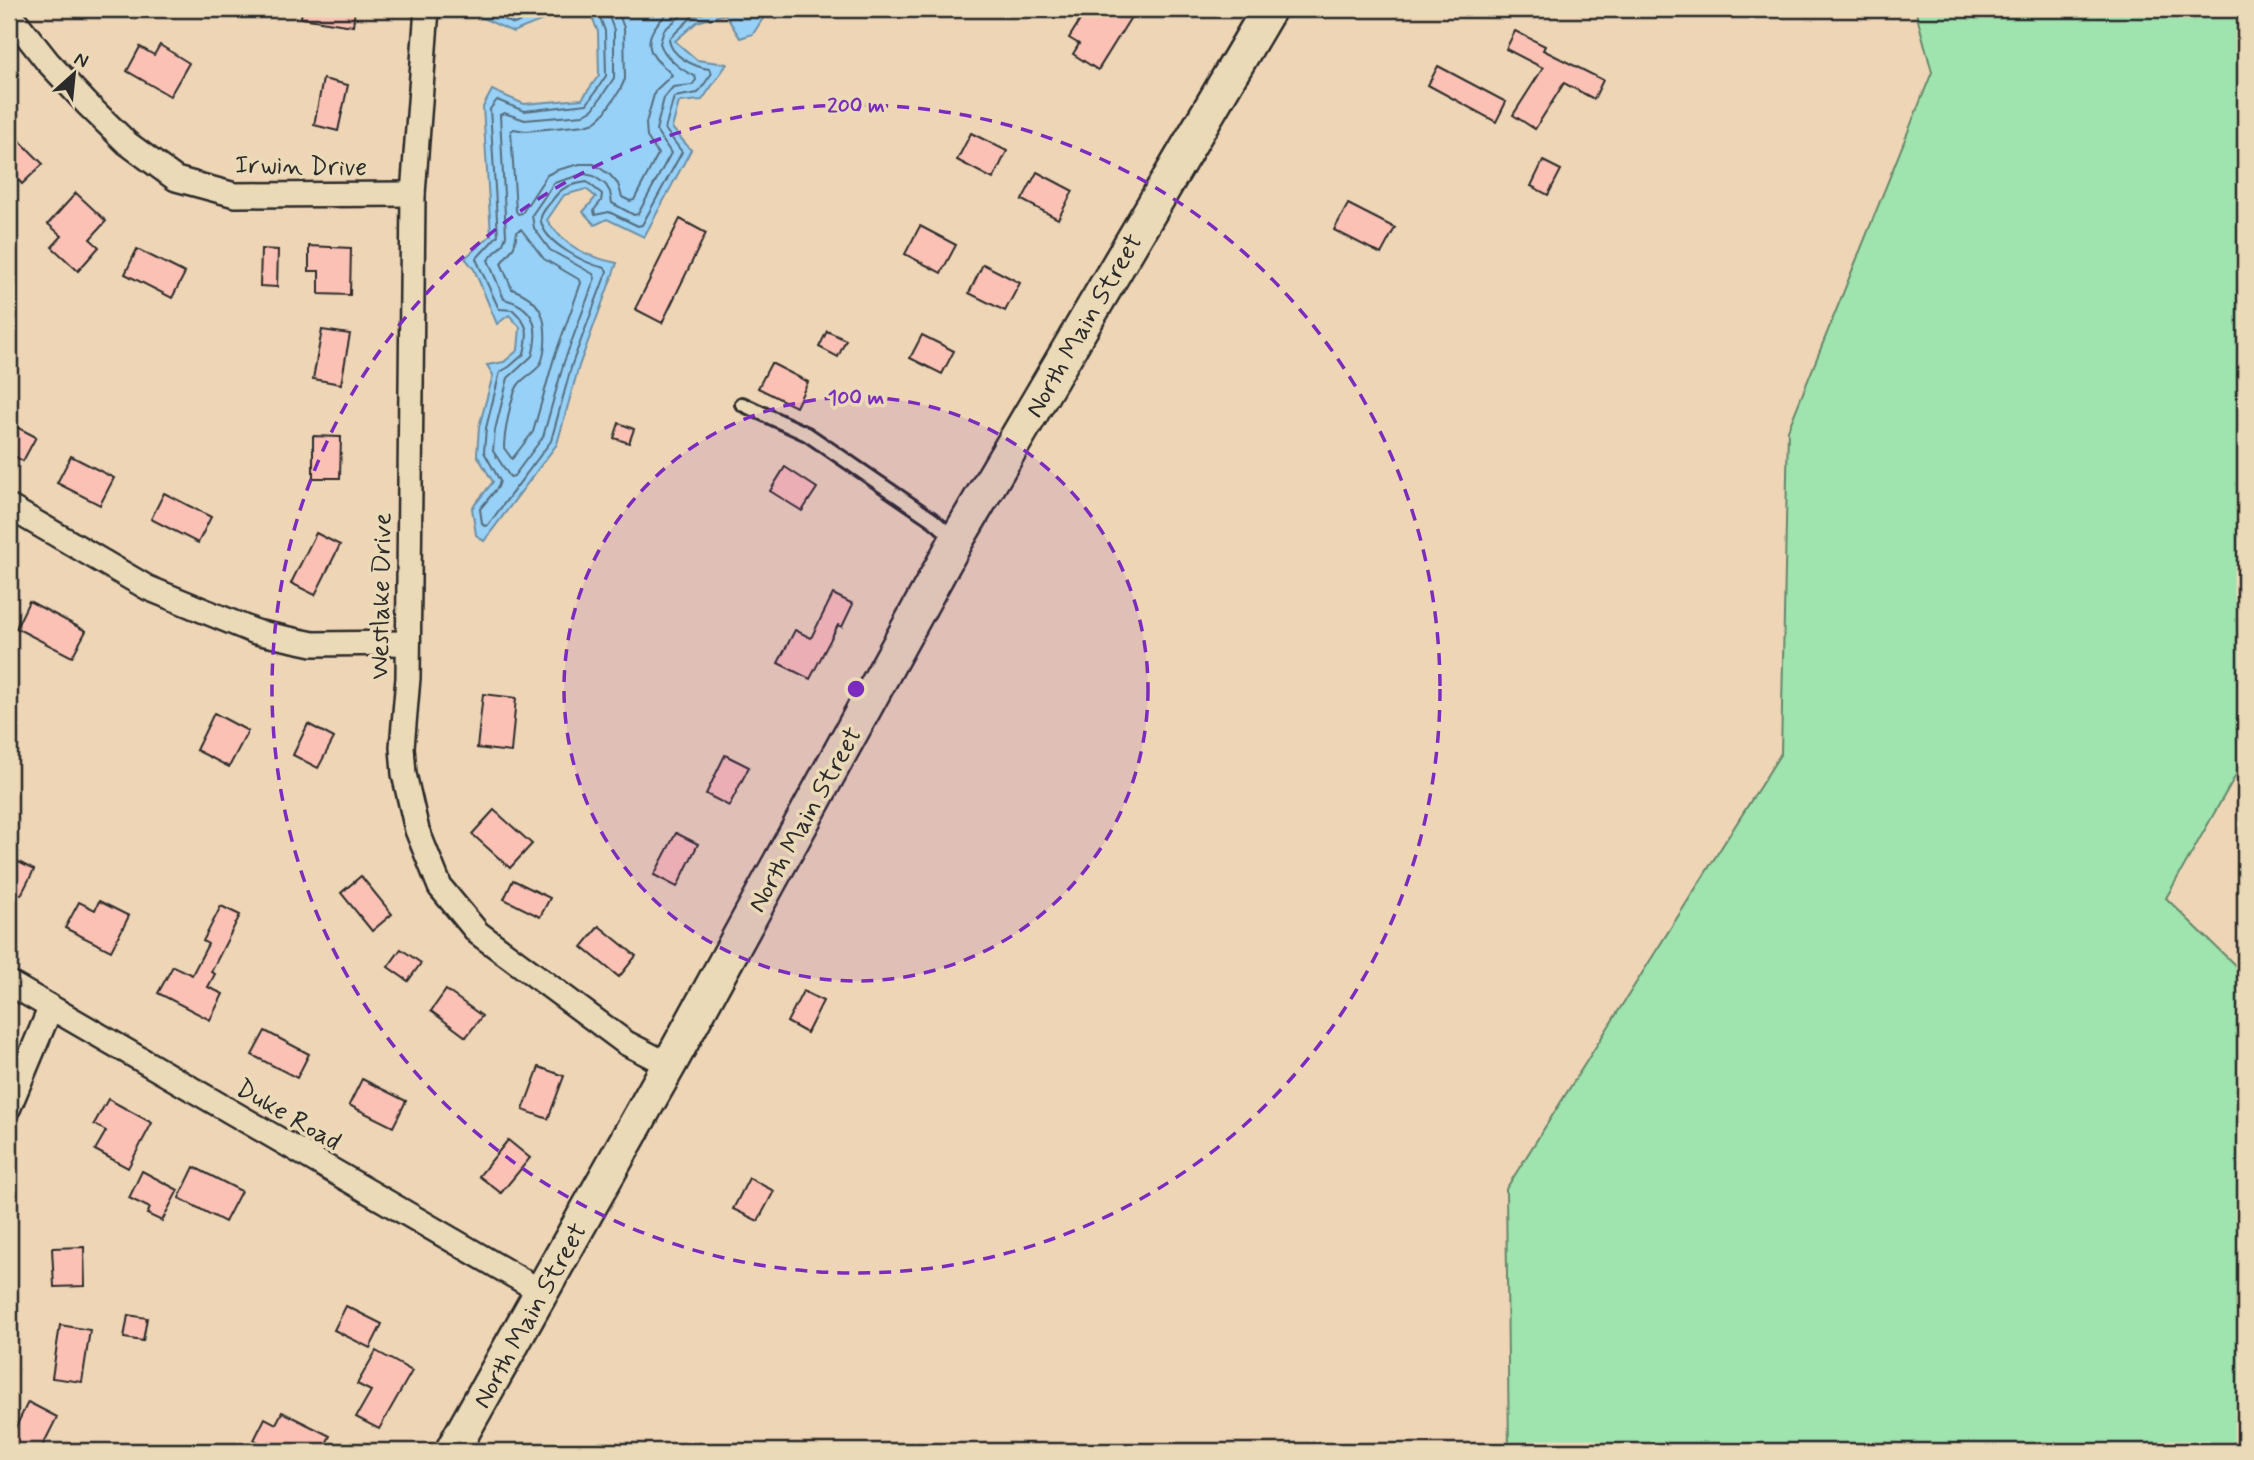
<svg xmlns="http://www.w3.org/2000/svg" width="2254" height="1460" viewBox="0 0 2254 1460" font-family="Mynerve,sans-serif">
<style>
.green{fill:#9fe3ae;stroke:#65876c;stroke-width:2}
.water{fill:#97d1f7;stroke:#6c8fa5;stroke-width:2}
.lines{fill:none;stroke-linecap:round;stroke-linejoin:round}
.shore{stroke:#566d7d;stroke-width:2}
.building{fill:#fbc1b4;stroke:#2b2b2b;stroke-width:2}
.lane-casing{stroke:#2b2b2b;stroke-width:18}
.street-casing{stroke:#2b2b2b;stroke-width:28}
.secondary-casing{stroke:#2b2b2b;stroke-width:38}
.lane{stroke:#ebdab7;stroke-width:12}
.street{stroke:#ebdab7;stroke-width:23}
.secondary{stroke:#ebdab7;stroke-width:33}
.ring{fill:none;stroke:#7b2cbf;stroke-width:3.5;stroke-dasharray:12 9}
.labels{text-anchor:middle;stroke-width:7;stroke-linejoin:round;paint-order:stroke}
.street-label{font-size:26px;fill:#2b2b2b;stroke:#ebdab7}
.centre{fill:#7b2cbf;stroke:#ebdab7;stroke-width:3.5}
.ring-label{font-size:21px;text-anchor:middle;font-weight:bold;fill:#7b2cbf;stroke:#ebdab7;stroke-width:7;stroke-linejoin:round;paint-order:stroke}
</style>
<rect width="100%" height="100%" fill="#eed5b6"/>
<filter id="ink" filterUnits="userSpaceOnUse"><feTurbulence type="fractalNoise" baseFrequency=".0143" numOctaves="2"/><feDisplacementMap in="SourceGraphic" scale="14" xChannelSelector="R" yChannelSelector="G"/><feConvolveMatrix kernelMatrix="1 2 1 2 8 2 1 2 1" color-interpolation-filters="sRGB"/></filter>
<g filter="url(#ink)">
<polygon class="green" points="1915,9 2245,9 2245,759 2166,898 2245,975 2245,1451 1509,1451 1506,1189 1781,753 1788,430 1932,72"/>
<g class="water">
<polygon points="479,9 558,9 553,16 513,32 478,16"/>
<path d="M589,9H769L753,34L740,38L725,14L697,22L675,41L697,60L727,64L702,100L679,102L672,128L691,150L644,237L607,219L595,225L583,212L596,197L586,189L564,195L547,220C564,246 587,257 617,263L579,366L557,444L484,541L476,535L472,508L493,482L477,455L479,427L493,375L487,365L504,362L518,350L520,327L509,315L497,324L474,269L465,258L491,235L483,107L492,90L524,104L582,99L599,75L598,32Z"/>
</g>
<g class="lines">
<g class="shore">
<polyline points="486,9 488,12 514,24 549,9"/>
<path d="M597,9L605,31L606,76L587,104L524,111L497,100L490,109L498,235L476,259L499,309L513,310C529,325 529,332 524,354L509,367L500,372L486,428L484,452L500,481L498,487L480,509L482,523L484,526L488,525L551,441L572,364L607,271L605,268C586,264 544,243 541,221C539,215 547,207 551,202C561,187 568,185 587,182L602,194L601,201L594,210L595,215L609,212L638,226L642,225L682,152L665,129L674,97L698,93L712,73L709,69C695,67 670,56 669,39L693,16L717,9"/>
<path d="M606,9L614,30V78L593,109L583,115L525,120L504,113L500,115L506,236L503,244L488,260L504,299C535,307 540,327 532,356L508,378L495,430L493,451L510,477L514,476L543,437L564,362L595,278L593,274L550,250L534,228L532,215L554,183L584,174L594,176L606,185L610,192L612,203L634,215L638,214L671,153L656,130L664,98L673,87L692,85L696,80L695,76C682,71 664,57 660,43L664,30L689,9"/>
<path d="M617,9L624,28L625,79L620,90L603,115L595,122L585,125L526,131L514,129L511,131L516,211L518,214L522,213L547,175L557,170L580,164H594L610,175L618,184L622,197L630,201L634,200L658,154L647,137L646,123L655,91L672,75C667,69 660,64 655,58C640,38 658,22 672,9"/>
<path d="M521,229L544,259L580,280L581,283L554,358L533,432L512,459L504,448C504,436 511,393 519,384C524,377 534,373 539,366C544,359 544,352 545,345C547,316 540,299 512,289L501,263L514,247L517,232Z"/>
</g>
</g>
<g class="building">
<polygon points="302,9 355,9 353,26 301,18"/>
<polygon points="1087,9 1136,9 1098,70 1073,54 1079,44 1069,38"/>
<polygon points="1515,31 1545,46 1543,50 1603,80 1594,99 1564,83 1535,129 1513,115 1543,68 1506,49"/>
<polygon points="160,45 189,63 170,96 127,71 140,47 154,55"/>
<polygon points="1438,66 1506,102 1496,122 1428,85"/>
<polygon points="323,79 348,85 338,131 314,125"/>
<polygon points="9,130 43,164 22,184 9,170"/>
<polygon points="971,133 1007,151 993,179 957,160"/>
<polygon points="1543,161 1561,170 1548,195 1531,186"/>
<polygon points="1037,172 1073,191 1058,219 1022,200"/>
<polygon points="76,193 106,221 90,239 99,247 78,271 52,247 62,236 48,224"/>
<polygon points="1348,204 1395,228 1381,254 1334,230"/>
<polygon points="680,219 706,233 662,323 635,309"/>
<polygon points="920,226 956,245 941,273 905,254"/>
<polygon points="309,246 351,248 350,295 319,294 319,271 309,271"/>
<polygon points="137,249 185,273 172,298 125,274"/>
<polygon points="261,249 278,250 277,287 260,286"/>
<polygon points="983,264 1020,283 1005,311 969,293"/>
<polygon points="322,330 350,334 341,384 313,379"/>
<polygon points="827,331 846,340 838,357 819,347"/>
<polygon points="922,335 954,351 942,374 910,358"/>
<polygon points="771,363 808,382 796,407 758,388"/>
<polygon points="9,423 36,437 23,461 9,453"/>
<polygon points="619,423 634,429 629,443 614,438"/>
<polygon points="313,436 341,437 340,478 313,478"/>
<polygon points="71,456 114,478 100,505 57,483"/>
<polygon points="785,467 817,488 802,511 770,491"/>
<polygon points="164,493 211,517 198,543 151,519"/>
<polygon points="316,533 340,545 315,595 291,583"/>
<polygon points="833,594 853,604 842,627 838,625 810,679 778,663 795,630 811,638"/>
<polygon points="29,601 86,631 72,657 16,628"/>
<polygon points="483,694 516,698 511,752 477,748"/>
<polygon points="214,713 248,731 229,767 196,750"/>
<polygon points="308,724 334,738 318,768 293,755"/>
<polygon points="725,755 749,767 729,806 706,794"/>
<polygon points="494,810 532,844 510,868 472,834"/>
<polygon points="676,833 698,844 677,887 654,875"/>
<polygon points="9,857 34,870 21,895 9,889"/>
<polygon points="361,876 392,914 372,931 341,893"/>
<polygon points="513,880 550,898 540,917 504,899"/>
<polygon points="99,901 129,916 111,951 65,928 79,902 95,910"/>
<polygon points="221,906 240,915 211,972 215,974 208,987 223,994 210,1020 158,993 173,966 192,975 208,944 203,941"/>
<polygon points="599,926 636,956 619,977 582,947"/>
<polygon points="401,949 421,963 408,981 388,967"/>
<polygon points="446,990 482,1016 466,1037 431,1011"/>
<polygon points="803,991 823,1001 807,1033 787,1022"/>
<polygon points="265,1031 309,1054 297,1078 252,1055"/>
<polygon points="539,1067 564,1076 548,1119 523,1110"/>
<polygon points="362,1079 406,1101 393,1127 349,1105"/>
<polygon points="108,1099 152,1123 128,1168 95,1150 106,1131 94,1124"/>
<polygon points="508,1140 530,1158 501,1193 479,1176"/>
<polygon points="194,1167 241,1191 225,1222 179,1198"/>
<polygon points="142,1171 178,1190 162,1221 147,1214 150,1208 129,1198"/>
<polygon points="749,1178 774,1191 758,1221 733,1209"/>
<polygon points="84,1247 85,1286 54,1287 52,1248"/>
<polygon points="346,1306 382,1324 370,1348 334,1330"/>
<polygon points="128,1315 147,1318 143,1341 124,1338"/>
<polygon points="60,1325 90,1330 82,1382 52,1378"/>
<polygon points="376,1351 412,1371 379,1429 356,1417 371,1391 357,1384"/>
<polygon points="28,1402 57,1417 40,1451 14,1451 9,1448 9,1441"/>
<polygon points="282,1412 330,1436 322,1451 277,1451 254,1440 265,1418 276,1424"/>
</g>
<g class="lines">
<g class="lane-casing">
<polyline id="lane" points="742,404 807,434 933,520 956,540"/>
</g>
<g class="street-casing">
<g id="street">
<polyline points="427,9 413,194 408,678 402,747 404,774 417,830 440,887 478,933 626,1043 669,1065"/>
<polyline points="9,13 47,61 87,104 127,143 176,179 235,195 413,194"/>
<polyline points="9,507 148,588 256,632 313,644 408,643"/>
<polyline points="9,983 542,1292"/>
<polyline points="9,1107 50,1009"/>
</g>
</g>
<g class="secondary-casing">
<polyline id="secondary" points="452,1451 669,1065 956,541 1269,9"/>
</g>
<use href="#lane" class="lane"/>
<use href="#street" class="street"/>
<use href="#secondary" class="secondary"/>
</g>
</g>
<circle cx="856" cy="689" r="292" fill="#7b2cbf" fill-opacity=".12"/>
<g class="ring">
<circle cx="856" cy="689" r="292"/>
<circle cx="856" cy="689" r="584"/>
</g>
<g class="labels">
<g class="street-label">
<text transform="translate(301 165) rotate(1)" y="9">Irwin Drive</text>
<text transform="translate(1083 325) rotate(-60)" y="9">North Main Street</text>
<text transform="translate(380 596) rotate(-89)" y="9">Westlake Drive</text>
<text transform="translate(804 819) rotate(-61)" y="9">North Main Street</text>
<text transform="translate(289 1114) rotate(30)" y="9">Duke Road</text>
<text transform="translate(529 1315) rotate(-61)" y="9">North Main Street</text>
</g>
</g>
<circle cx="856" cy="689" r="10" class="centre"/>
<g class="ring-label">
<text x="856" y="112">200 m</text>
<text x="856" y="404">100 m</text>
</g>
<rect width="2254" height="1460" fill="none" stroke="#ebdab7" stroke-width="35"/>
<rect x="18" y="18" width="2219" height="1425" fill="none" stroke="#2b2b2b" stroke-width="2.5" filter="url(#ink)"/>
<g transform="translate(74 74) rotate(27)" stroke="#ebdab7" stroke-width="5" paint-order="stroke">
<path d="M0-5L12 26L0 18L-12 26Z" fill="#2b2b2b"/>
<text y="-10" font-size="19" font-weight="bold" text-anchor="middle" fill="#2b2b2b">N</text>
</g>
</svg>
